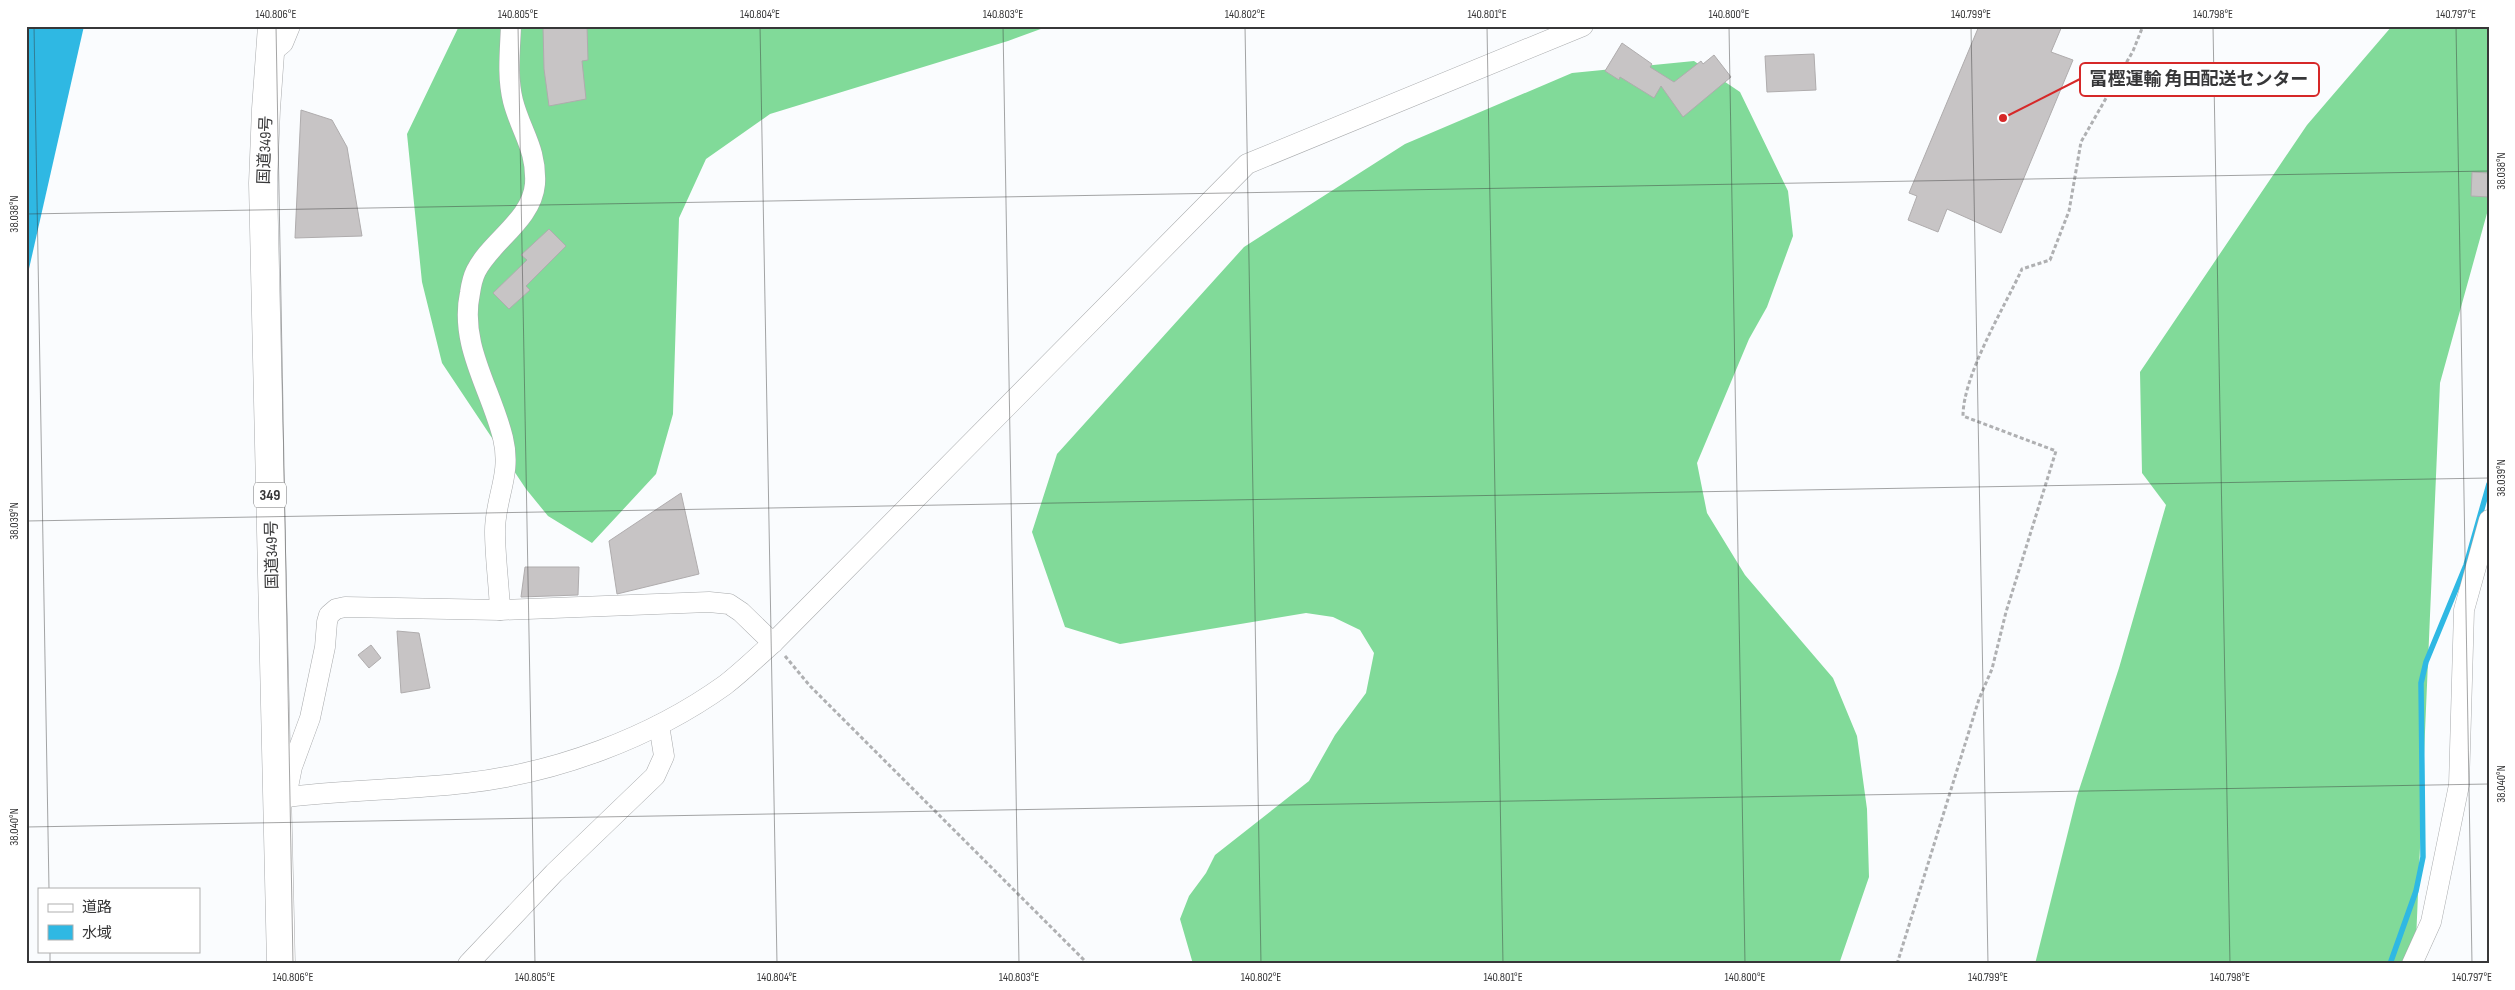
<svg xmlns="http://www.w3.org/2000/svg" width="2515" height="990" viewBox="0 0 2515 990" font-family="'Sofia Sans Condensed','Noto Sans JP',sans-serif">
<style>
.forest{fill:#81da99}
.water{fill:#2fb8e3}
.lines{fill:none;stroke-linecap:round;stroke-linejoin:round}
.stream{stroke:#2fb8e3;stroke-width:5.5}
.building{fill:#c7c4c5;stroke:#afacad}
.minor-casing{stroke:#a8aaac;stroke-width:21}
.highway-casing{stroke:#a8aaac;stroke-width:29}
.path{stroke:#afb0b2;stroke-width:3;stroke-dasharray:4 2.5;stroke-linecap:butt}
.minor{stroke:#fff;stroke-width:20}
.highway{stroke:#fff;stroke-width:28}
.ticks{fill:none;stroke:#373738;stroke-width:1;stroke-opacity:0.45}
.labels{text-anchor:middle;stroke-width:4;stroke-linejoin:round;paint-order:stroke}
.shield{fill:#fff;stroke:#737374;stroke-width:1}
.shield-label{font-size:15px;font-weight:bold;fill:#373738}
.street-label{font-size:16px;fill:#373738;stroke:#fff}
.leader{fill:none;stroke:#d62828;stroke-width:2}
.callout-dot{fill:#d62828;stroke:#fff;stroke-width:2}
.callout{fill:#fff;stroke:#d62828;stroke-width:2}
.callout-label{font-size:18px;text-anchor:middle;font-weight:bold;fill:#373738}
.neatline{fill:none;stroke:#373738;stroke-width:2}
.ticks-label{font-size:12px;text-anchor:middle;fill:#373738}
</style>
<rect width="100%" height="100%" fill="#fafcfe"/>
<g class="forest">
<polygon points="459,26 1049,26 1008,41 770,114 706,159 679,218 673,414 656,474 592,543 548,516 526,489 442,363 422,282 407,134"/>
<polygon points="2392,26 2489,26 2489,206 2440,383 2415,964 2035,964 2077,796 2119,668 2166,505 2142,473 2140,372 2307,125"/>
<polygon points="1694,61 1740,92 1788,191 1793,236 1767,307 1749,339 1697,463 1707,513 1745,575 1833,678 1857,736 1867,809 1869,877 1839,964 1193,964 1180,919 1189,896 1206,873 1215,855 1309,781 1335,735 1366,693 1374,653 1360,630 1333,617 1306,613 1120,644 1065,627 1032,532 1057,454 1244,247 1405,144 1572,73"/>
</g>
<polygon class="water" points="26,26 84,26 26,282"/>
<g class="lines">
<polyline class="stream" points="2390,964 2416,891 2423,857 2421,683 2426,662 2466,565 2489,484"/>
</g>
<g class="building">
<polygon points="543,26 587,26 588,60 582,61 586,99 549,106 544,69"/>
<polygon points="1979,26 2062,26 2051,52 2073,60 2001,233 1947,209 1938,232 1908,220 1917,196 1909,193"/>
<polygon points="1622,43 1652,64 1650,67 1674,82 1701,61 1703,64 1714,55 1731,77 1683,117 1661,86 1654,98 1620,77 1619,80 1605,71"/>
<polygon points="1814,54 1816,90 1767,92 1765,56"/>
<polygon points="301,110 332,120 347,147 362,236 295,238"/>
<polygon points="2472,172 2489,173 2489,197 2471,196"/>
<polygon points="549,229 566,246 526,286 530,290 509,309 493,293 527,260 521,255"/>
<polygon points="681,493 699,574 617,594 609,541"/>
<polygon points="525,567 579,567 578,595 521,597"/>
<polygon points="397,631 419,633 430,688 401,693"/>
<polygon points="371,645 381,658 369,668 358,655"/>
</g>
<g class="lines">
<g class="minor-casing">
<g id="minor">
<polyline points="271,53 283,43 290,26"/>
<path d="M500,610C499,584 495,557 495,531C495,497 512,475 503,438C491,389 459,345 470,293C471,286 473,277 476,271C491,241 532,220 535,184C537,149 521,132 513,101C507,77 510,51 511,26"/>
<polyline points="286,797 292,767 310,718 325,647 327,622 329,615 336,609 345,607 500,610 709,602 729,604 741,612 773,643"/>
<path d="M278,798C340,790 403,790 466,783C556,773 651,738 725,685C742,672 757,657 773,643L1247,164L1583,26"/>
<polyline points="468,964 554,873 655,776 664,756 659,725"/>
<polyline points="2412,964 2431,922 2459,785 2464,610 2489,520"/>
</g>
</g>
<g class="highway-casing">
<polyline id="highway" points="272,26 266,109 263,183 281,964"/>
</g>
<g class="path">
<polyline points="785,656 810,686 1088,964"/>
<path d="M1897,964L1979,699L1992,669L2006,612L2056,451L1963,416C1963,375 2004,308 2022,269L2050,260L2069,211L2081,142L2133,51L2143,26"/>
</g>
<use href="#minor" class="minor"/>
<use href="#highway" class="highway"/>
</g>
<path class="ticks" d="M34,26L49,889M276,26L293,964M518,26L535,964M760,26L777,964M1003,26L1019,964M1245,26L1261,964M1487,26L1503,964M1729,26L1745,964M1971,26L1988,964M2213,26L2230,964M2456,26L2472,964M26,214L2489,171M26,521L2489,478M26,827L2489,784M50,951V964"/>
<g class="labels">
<rect class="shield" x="254" y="482.5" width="32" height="25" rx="4"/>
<g class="shield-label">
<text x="270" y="500">349</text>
</g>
<g class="street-label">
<text transform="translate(264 150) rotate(-88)" y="6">国道349号</text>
<text transform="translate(271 555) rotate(-91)" y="6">国道349号</text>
</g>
</g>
<path class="leader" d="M2003 118L2080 79"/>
<circle class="callout-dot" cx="2003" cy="118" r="5"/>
<rect class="callout" x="2080" y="63" width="239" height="33" rx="5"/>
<g class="callout-label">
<text x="2199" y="85">冨樫運輸 角田配送センター</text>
</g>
<rect width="2515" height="990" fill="none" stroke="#ffffff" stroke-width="55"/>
<rect x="38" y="888" width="162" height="65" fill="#ffffff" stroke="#afafaf"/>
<rect x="48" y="904" width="25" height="8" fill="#ffffff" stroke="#afafaf"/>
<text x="82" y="912" font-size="15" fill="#373738">道路</text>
<rect x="48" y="925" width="25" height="15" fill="#2fb8e3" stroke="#afafaf"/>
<text x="82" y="938" font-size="15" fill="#373738">水域</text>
<rect x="28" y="28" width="2460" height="934" class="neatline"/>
<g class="ticks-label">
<text x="276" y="18">140.806°E</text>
<text x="518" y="18">140.805°E</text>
<text x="760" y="18">140.804°E</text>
<text x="1003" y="18">140.803°E</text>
<text x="1245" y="18">140.802°E</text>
<text x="1487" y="18">140.801°E</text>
<text x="1729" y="18">140.800°E</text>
<text x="1971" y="18">140.799°E</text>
<text x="2213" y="18">140.798°E</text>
<text x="2456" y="18">140.797°E</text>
<text transform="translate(2501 171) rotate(-90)" y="4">38.038°N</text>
<text transform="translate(14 214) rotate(-90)" y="4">38.038°N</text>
<text transform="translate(2501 478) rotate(-90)" y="4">38.039°N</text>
<text transform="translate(14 521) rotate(-90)" y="4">38.039°N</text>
<text transform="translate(2501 784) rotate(-90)" y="4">38.040°N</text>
<text transform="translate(14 827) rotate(-90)" y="4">38.040°N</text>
<text x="293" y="981">140.806°E</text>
<text x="535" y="981">140.805°E</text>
<text x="777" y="981">140.804°E</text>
<text x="1019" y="981">140.803°E</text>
<text x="1261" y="981">140.802°E</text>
<text x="1503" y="981">140.801°E</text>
<text x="1745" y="981">140.800°E</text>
<text x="1988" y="981">140.799°E</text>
<text x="2230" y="981">140.798°E</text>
<text x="2472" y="981">140.797°E</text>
</g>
</svg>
